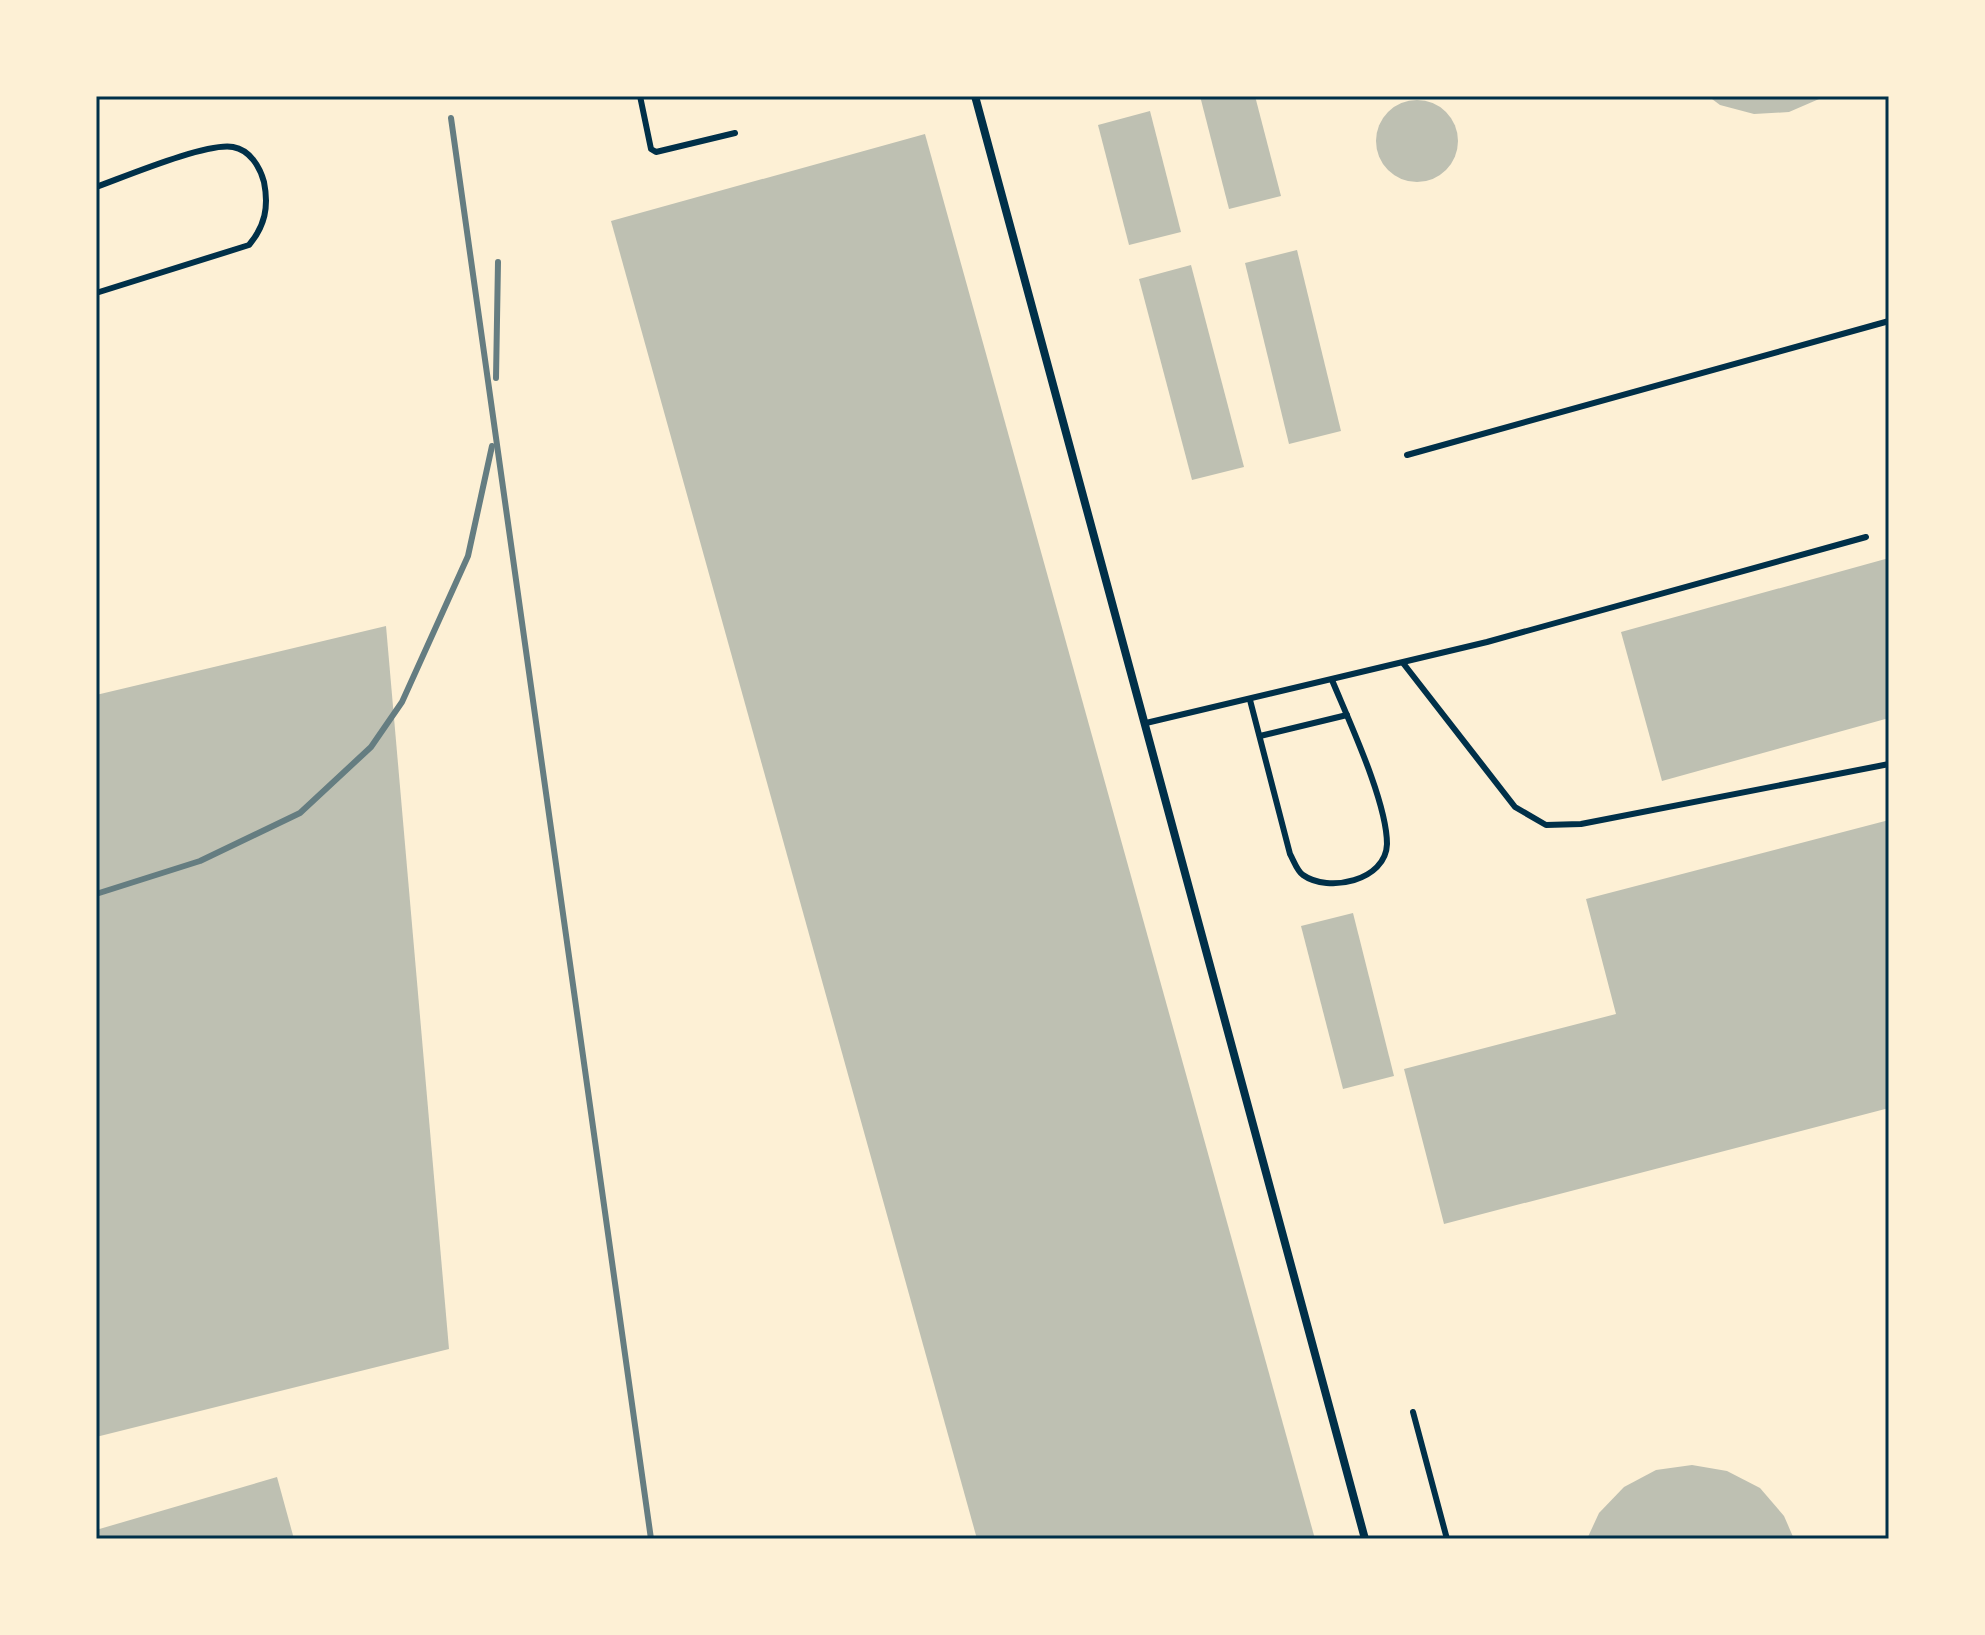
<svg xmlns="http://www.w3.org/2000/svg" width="1985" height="1635" viewBox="0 0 1985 1635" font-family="'Work Sans',sans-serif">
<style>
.building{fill:#bec0b2}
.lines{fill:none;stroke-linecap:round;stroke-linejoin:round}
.service{stroke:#003049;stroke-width:6}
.minor{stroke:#003049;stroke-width:8}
.rail{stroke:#657d81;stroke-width:6}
.neatline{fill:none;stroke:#003049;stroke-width:3}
</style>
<rect width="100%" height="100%" fill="#fdf0d5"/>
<g class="building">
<path d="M1200,96H1255L1281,196L1229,209Z"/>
<path d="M1708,96H1826L1789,112L1754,114L1720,105Z"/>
<circle cx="1417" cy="141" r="41"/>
<path d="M1150,111L1181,232L1129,245L1098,125Z"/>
<path d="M925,134L1315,1539H977L611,221Z"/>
<path d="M1297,250L1341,431L1289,444L1245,263Z"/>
<path d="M1191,265L1244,467L1192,480L1139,279Z"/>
<path d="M1889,558V718L1662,781L1621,632Z"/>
<path d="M386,626L449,1349L96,1437V695Z"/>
<path d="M1889,820V1108L1444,1224L1404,1069L1616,1014L1586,899Z"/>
<path d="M1353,913L1394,1076L1343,1089L1301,926Z"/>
<path d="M1692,1465L1727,1471L1760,1488L1784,1516L1794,1539H1587L1599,1513L1624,1487L1656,1470Z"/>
<path d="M277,1477L294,1539H96V1530Z"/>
</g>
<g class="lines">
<g class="service">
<path d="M640,96L651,149L656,152L735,133"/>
<path d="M96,187C124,177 207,142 233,147C250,150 260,167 264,182C269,207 265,226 249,245L96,293"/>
<path d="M1407,455L1889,321"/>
<path d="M1403,663L1515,807L1546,825L1581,824L1889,764"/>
<path d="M1250,700L1290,854C1294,861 1297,871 1303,875C1328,893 1386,881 1387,844C1387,802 1349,721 1332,680"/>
<path d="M1146,723L1487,642L1866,537"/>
<path d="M1260,736L1347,715"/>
<path d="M1413,1412L1447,1539"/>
</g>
<path class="minor" d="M975,96L1365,1539"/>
<g class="rail">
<path d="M451,118L651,1539"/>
<path d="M496,378L498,262"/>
<path d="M96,894L200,861L300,813L371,747L402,702L468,556L492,446"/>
</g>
</g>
<rect width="1985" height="1635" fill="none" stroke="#fdf0d5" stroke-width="196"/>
<rect x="98" y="98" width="1789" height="1439" class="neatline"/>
</svg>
